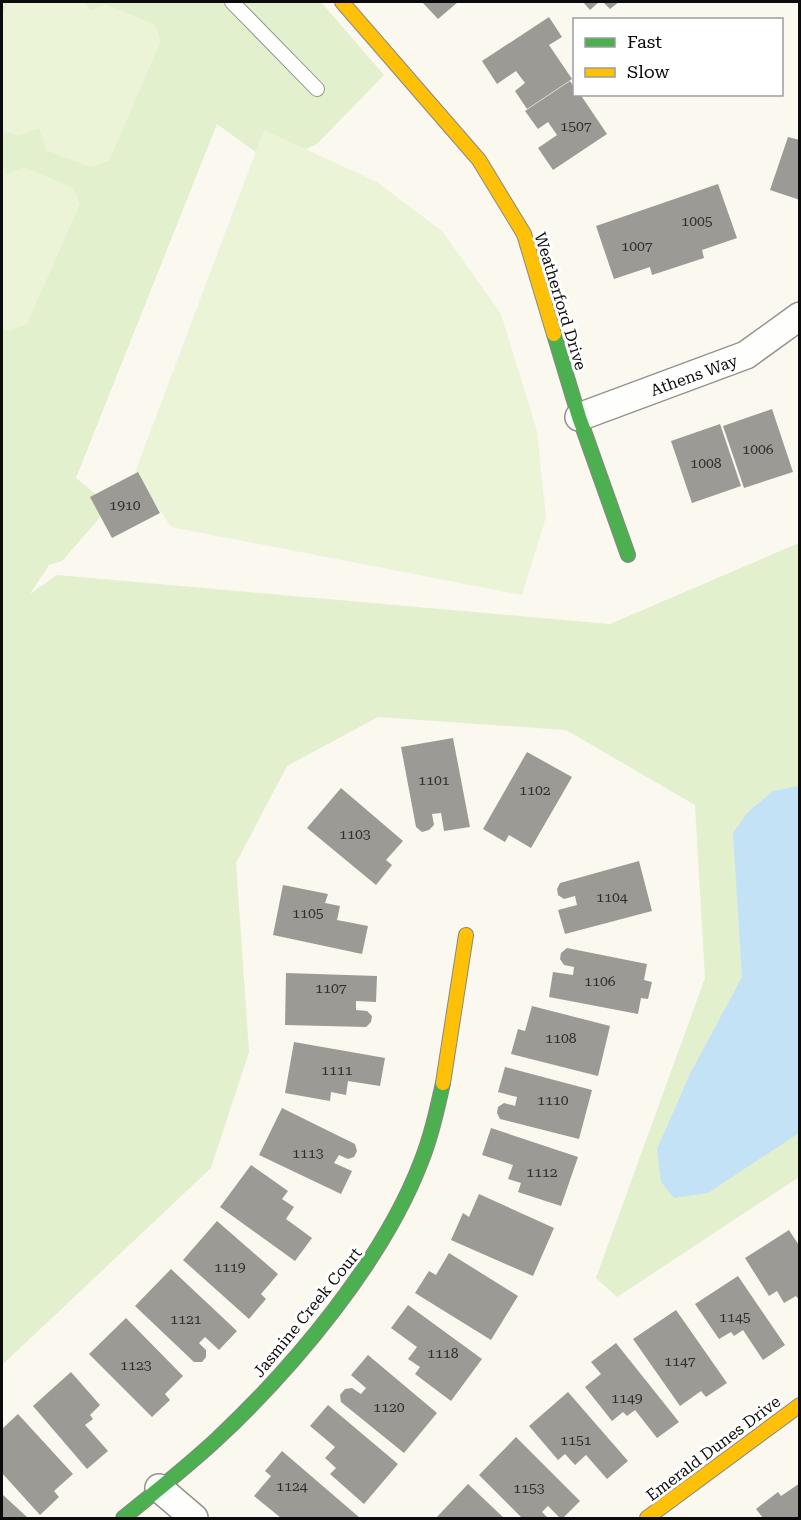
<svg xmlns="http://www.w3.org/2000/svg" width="801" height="1520" viewBox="0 0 801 1520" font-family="'Roboto Serif',serif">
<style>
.green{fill:#e2f0ce}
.pitch{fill:#ecf4d8}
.water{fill:#c4e2f5}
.building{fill:#9c9a95}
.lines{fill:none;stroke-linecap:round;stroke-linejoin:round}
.lane-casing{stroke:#93928e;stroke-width:16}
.street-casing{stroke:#93928e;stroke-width:30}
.fast-casing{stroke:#898884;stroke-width:16}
.slow-casing{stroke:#898884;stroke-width:16}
.lane{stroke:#fefefd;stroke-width:14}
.street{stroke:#fefefd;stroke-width:27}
.fast{stroke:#4caf50;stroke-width:14}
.slow{stroke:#ffc107;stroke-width:14}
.labels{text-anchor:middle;stroke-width:6;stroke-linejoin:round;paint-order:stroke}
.number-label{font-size:14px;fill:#2f2f2e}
.street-label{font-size:16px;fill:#0b0b0b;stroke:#fff}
</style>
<rect width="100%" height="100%" fill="#faf8ef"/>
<path class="green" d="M2,2H321L384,75L317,144L272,164L217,124L76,478L110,506L62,561L49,565L30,594L57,575L610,624L799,543V1177L617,1297L596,1278L705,978L695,805L566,730L378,717L287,766L236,863L249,1052L211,1168L2,1365Z"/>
<g class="pitch">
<path d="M8,2H86L90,11L105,4L155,25L161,41L109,161L90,167L46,150L39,128L19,136L2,130V16Z"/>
<path d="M264,130L377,182L443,232L501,314L537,431L546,517L522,595L171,527L135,472Z"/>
<path d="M2,163L6,175L24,167L73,188L80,204L27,324L9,331L2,328V186L4,180L2,184Z"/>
</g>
<path class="water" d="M799,786V1133L708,1193L674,1198L661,1182L657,1149L691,1072L742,977L733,833L748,812L773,791Z"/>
<g class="building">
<path d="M422,2H458L438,19Z"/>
<path d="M583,2H599L590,10Z"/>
<path d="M603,2H619L610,9Z"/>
<path d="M549,17L562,37L549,45L572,79L527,109L515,91L525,83L516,71L497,84L482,61Z"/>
<path d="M570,81L574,87V94H580L607,134L553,170L538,148L557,135L548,122L538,129L525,111Z"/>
<path d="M788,137L800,140V200L770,190Z"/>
<path d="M718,184L737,238L702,250L704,258L652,275L650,267L614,279L596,226Z"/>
<path d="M772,409L793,472L744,488L723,426Z"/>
<path d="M720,424L741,486L692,503L671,441Z"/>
<path d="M138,472L160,513L112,538L90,497Z"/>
<path d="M453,738L470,827L444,831L441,813L432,814L434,825L429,830L422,832L416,827L401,747Z"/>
<path d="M527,752L572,777L531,848L509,835L505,842L483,829Z"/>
<path d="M341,788L403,841L386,860L392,865L376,885L307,828Z"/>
<path d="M639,861L652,911L565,934L558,910L577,905L575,896L564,899L558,895L557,889L560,883Z"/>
<path d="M283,885L328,894L325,903L340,906L337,920L368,926L362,954L273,935Z"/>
<path d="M567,948L647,964L644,980L652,982L648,999L641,998L638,1014L549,997L553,972L573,975L574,967L564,965L560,959L561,953Z"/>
<path d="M286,973L377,976L376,1002L356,1001V1010L367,1011L372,1016L371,1022L366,1027L285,1025Z"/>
<path d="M532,1006L610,1026L598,1076L511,1054L518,1029L525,1031Z"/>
<path d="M294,1042L385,1058L380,1086L348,1081L346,1095L331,1092L330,1101L285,1093Z"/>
<path d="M505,1067L592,1090L579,1139L500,1119L497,1113L498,1107L504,1103L515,1106L517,1097L498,1092Z"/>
<path d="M282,1108L355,1144L357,1151L354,1157L348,1159L339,1155L334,1163L352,1171L341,1194L259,1155Z"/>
<path d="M491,1128L578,1157L561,1206L518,1192L521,1183L508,1179L513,1165L482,1155Z"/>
<path d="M251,1165L288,1191L282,1199L294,1207L286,1219L312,1238L295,1261L220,1207Z"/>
<path d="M479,1194L554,1228L533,1276L451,1240L463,1213L469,1217Z"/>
<path d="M217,1221L278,1274L261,1294L266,1299L249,1319L183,1260Z"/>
<path d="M789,1230L800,1247V1301L796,1296L784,1303L777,1291L769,1296L745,1258Z"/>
<path d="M449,1253L518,1296L491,1340L415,1293L429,1271L436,1275Z"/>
<path d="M171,1269L237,1331L219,1350L205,1337L199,1343L206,1350V1357L202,1362H194L135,1306Z"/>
<path d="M738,1276L785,1345L763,1360L743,1330L734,1336L731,1332L719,1339L695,1304Z"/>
<path d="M408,1305L482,1359L451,1401L415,1374L420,1367L408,1359L417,1347L391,1328Z"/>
<path d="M676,1310L727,1383L706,1397L701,1391L680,1406L633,1339Z"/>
<path d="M126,1318L183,1376L165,1394L170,1400L152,1417L89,1354Z"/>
<path d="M616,1343L679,1422L657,1438L635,1410L627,1416L623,1412L612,1421L585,1387L601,1374L591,1362Z"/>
<path d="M368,1355L437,1413L404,1453L341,1402L340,1395L345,1389L352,1388L361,1394L366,1388L351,1375Z"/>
<path d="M71,1372L100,1405L90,1415L93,1419L85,1425L108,1451L87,1469L33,1406Z"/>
<path d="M568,1392L628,1461L607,1479L586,1455L575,1465L565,1454L558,1460L529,1426Z"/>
<path d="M328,1405L398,1464L364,1504L330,1474L336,1468L325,1458L335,1447L310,1426Z"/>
<path d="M18,1414L73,1474L54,1491L59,1497L40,1515L2,1473V1429Z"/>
<path d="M516,1437L580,1501L563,1518H560L548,1506L542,1512L548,1518H522L479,1475Z"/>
<path d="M282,1451L360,1518H281L254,1496L271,1476L265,1471Z"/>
<path d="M800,1483V1518H763L756,1509L778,1492L781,1496Z"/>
<path d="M468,1484L504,1518H436Z"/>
<path d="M2,1494L28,1518H2Z"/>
</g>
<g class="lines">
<defs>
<path id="lane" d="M232,2L317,89"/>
<g id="street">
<path d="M579,417L746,355L800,316"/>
<path d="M159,1488L194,1518"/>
</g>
<g id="fast">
<path d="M554,334L579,417L628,555"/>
<path d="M123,1518C155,1492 187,1467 217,1439C294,1367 383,1261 421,1162C431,1137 437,1110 443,1083"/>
</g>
<g id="slow">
<path d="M342,2L479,160L524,234L554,334"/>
<path d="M443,1083L466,935"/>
<path d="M647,1518L800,1405"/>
</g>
</defs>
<use href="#lane" class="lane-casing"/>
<use href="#street" class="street-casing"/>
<use href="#fast" class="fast-casing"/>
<use href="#slow" class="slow-casing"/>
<use href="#lane" class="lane"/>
<use href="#street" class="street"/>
<use href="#fast" class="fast"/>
<use href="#slow" class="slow"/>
</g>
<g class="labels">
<g class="number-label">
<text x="576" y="131">1507</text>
<text x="697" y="226">1005</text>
<text x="637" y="251">1007</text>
<text x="758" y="454">1006</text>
<text x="706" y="468">1008</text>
<text x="125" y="510">1910</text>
<text x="434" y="785">1101</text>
<text x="535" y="795">1102</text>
<text x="355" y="839">1103</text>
<text x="612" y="902">1104</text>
<text x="308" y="918">1105</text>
<text x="600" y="986">1106</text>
<text x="331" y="993">1107</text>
<text x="561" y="1043">1108</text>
<text x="337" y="1075">1111</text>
<text x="553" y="1105">1110</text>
<text x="308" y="1158">1113</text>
<text x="542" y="1177">1112</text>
<text x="230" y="1272">1119</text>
<text x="735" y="1322">1145</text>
<text x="186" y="1324">1121</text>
<text x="443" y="1358">1118</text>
<text x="680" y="1366">1147</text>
<text x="136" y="1370">1123</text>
<text x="627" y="1403">1149</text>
<text x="389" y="1412">1120</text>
<text x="576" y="1445">1151</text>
<text x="292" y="1491">1124</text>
<text x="529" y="1493">1153</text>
</g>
<g class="street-label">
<text transform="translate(561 301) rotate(73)" y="6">Weatherford Drive</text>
<text transform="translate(694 375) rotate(-20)" y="6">Athens Way</text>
<text transform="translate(307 1312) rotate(-51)" y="6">Jasmine Creek Court</text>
<text transform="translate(713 1448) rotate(-37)" y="6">Emerald Dunes Drive</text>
</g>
</g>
<rect width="801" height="1520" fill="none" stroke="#0b0b0b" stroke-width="6"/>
<rect x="573" y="18" width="210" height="78" fill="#ffffff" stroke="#9d9d9d" stroke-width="1.5"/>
<rect x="585" y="38" width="30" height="9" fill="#4caf50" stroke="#9d9d9d" stroke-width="1.5"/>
<text x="627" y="48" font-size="18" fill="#0b0b0b">Fast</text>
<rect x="585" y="68" width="30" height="9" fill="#ffc107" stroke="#9d9d9d" stroke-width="1.5"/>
<text x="627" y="78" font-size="18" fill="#0b0b0b">Slow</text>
</svg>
